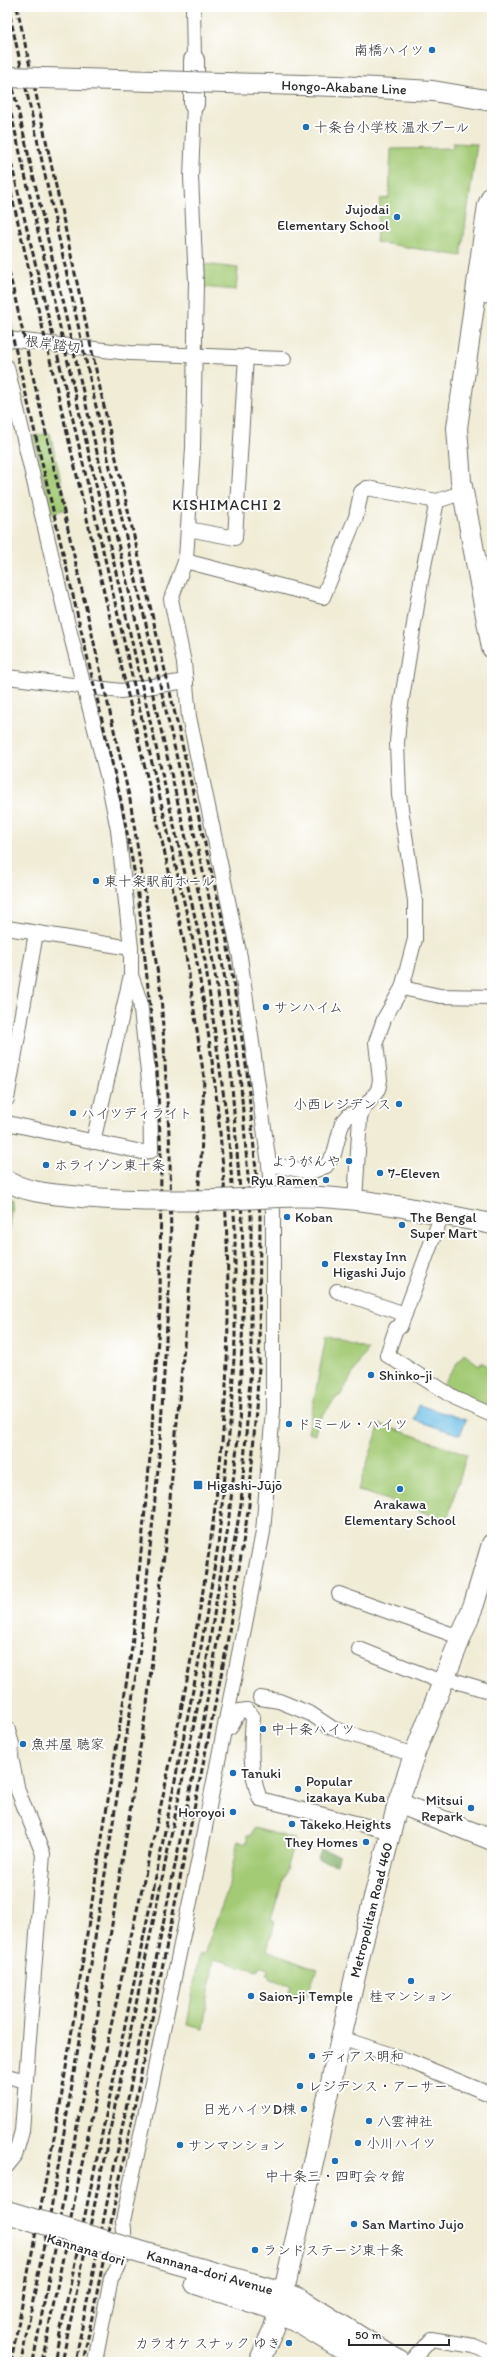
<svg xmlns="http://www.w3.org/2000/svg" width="499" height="2369" viewBox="0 0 499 2369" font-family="Itim,'Klee One',sans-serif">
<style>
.green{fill:#a3ca75;stroke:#677a50}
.forest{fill:#82ae66;stroke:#566c48}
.water{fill:#68bce5;stroke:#4a7488}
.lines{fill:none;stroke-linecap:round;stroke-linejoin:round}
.street-casing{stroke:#706f67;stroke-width:16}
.secondary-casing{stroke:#706f67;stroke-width:22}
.primary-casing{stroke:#706f67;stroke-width:24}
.street{stroke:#fff;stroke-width:14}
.secondary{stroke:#fff;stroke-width:20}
.primary{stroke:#fff;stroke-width:22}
.rail{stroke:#2b2b2b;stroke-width:3;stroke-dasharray:6 3;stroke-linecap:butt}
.secondary-bridge-casing{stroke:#706f67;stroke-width:22;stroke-linecap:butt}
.primary-bridge-casing{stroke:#706f67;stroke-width:24;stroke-linecap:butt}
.secondary-bridge{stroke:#fff;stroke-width:20}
.primary-bridge{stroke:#fff;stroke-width:22}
.poi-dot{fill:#1f6fb2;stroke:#fff;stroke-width:1.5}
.labels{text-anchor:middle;stroke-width:4;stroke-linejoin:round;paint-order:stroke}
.poi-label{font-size:14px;fill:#2b2b2b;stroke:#fff;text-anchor:start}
.street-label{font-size:14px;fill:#2b2b2b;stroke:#fff}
.neighbourhood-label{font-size:15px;letter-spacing:1px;fill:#2b2b2b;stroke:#fff}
</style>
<rect width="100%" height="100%" fill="#fff"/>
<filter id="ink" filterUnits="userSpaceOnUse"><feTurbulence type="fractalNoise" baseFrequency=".025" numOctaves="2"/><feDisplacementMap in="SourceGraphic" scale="8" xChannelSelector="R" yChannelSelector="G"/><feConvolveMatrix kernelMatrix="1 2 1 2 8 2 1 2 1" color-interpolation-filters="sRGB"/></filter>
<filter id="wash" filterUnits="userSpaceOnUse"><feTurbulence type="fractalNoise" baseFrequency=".012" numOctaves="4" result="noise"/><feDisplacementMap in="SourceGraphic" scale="16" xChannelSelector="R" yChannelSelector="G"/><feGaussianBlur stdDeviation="0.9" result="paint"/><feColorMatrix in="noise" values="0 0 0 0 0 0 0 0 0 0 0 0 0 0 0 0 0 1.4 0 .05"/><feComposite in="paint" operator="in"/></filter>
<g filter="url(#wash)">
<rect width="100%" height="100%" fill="#f0ecd6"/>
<g class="green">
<path d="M453,143L477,144L461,256L376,242L380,199L389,198L391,149L453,148Z"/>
<path d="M204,264L238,268L236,290L202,287Z"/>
<path d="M50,433L67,509L51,513L33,436Z"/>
<path d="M7,1199L12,1201L9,1229L7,1228Z"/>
<path d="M326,1336L367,1349L340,1396L337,1397L318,1421L315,1434L308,1432Z"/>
<path d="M464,1354L479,1365L481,1362L492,1368V1412L443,1384Z"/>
<path d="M380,1424L467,1454L447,1520L358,1490Z"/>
<path d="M254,1828L295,1839L271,1920L275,1922L267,1950L317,1969L306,1998L288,1992L290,1985L271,1979L267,1974L268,1969L259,1966L258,1971L214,1959L203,2029L187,2025L199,1955L204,1954L228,1889L237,1844L238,1841L247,1843V1835H251Z"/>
</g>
<path class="forest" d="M321,1850L339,1855L337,1864L318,1859Z"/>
<path class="water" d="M419,1405L466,1420L460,1435L414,1420Z"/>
</g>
<g filter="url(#ink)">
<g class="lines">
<defs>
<g id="street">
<path d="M193,7L194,60"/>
<path d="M475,292L492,295"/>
<path d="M7,339L130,353L284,359"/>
<path d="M7,367L68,625L107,775L118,830L131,948V975L140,1001L150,1090L151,1151L142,1152L7,1123"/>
<path d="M188,529L235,538L246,356"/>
<path d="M185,561L323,597L356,517L361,492L367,488L437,501L464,492"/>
<path d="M7,677L121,691L186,681"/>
<path d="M7,928L131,948"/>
<path d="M402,988L440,996L492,997"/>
<path d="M7,1099L36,933"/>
<path d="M93,1142L131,975"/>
<path d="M269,1164L311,1172L326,1166L334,1154L342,1123L349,1115L364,1108L378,1090L380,1080L376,1042L384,1019L402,988L415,939V901L399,795L397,743L399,717L421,581L437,501"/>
<path d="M355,1201L360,1117L364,1108"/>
<path d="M442,1214L400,1327L396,1328L387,1355L458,1400L492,1415"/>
<path d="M337,1291L405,1314"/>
<path d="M339,1594L462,1638"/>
<path d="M359,1649L444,1683"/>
<path d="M446,1678L492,1692"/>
<path d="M260,1698L279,1701L311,1714L332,1728L414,1755"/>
<path d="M7,1727L12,1744L11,1757L18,1791L43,1854L22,2131L15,2156L7,2166"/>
<path d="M230,1728L239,1711L247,1710L253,1717C251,1746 249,1771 260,1799L391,1832"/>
<path d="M341,2038L409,2061L492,2095"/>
<path d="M7,2076L26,2081"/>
<path d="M95,2362L111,2278C123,2264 126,2238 123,2221L196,1873L263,1532L273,1410V1212L269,1164L240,957L189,717L184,663L171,599L186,559L193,448L196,282L191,177L194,104"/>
<path d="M411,2362L431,2339L474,2346L492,2354"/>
</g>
<g id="secondary">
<path d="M338,86L433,91L492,101"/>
<path d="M194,104V60"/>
<path d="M492,196L488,205L457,428L461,481L492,648"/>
<path d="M279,1197C349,1193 423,1211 492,1224"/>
<path d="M398,1803L492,1840"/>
<path d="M259,2362L274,2328L287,2278L363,1941L398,1803L414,1755L474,1604L492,1544"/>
</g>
<g id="primary">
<path d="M153,2256L283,2293L298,2299L399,2362"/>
<path d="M196,2283L279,2310L365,2362"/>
</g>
</defs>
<use href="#street" class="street-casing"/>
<use href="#secondary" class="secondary-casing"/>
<use href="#primary" class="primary-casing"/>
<use href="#street" class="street"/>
<use href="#secondary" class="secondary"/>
<use href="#primary" class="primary"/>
<g class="rail">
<path d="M8,7L95,402L218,937L240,1073L251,1216V1366L241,1504L200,1741L75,2362"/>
<path d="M17,7L103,402L226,935L247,1072L260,1215L259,1367L249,1505L226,1650L83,2362"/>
<path d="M7,62L209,938L231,1073L242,1217L244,1286L239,1429L227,1534L205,1671L62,2362"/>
<path d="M7,96L205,961L228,1127L235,1228V1338L231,1414L218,1546L198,1665L149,1911L54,2362"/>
<path d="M7,146L70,407L193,941C223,1101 236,1268 223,1431C208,1609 166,1784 126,1958C96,2092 69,2227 42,2362"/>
<path d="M7,175L168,867L184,942L204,1078L201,1162L168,1520L147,1704L97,2019L33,2362"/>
<path d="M7,263L130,800L161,993L170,1151L171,1255L159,1459L140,1649L74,2073L51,2209L21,2362"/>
<path d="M7,313L121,801L137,886L157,1069L161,1158L160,1309L150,1457L132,1647L60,2106L11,2362"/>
</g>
<defs>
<g id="secondary-bridge">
<path d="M7,77L338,86"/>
<path d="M7,1181C30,1194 55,1194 81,1197C147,1203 212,1201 279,1197"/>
</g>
<path id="primary-bridge" d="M7,2212L153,2256"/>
</defs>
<use href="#secondary-bridge" class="secondary-bridge-casing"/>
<use href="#primary-bridge" class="primary-bridge-casing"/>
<use href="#secondary-bridge" class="secondary-bridge"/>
<use href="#primary-bridge" class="primary-bridge"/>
</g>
</g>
<g class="poi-dot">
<circle cx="432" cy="50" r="4"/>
<circle cx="306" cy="127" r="4"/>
<circle cx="397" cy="217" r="4"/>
<circle cx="96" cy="881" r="4"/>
<circle cx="266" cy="1007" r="4"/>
<circle cx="399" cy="1104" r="4"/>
<circle cx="73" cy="1113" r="4"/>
<circle cx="349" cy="1161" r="4"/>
<circle cx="46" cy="1165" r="4"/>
<circle cx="380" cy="1173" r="4"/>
<circle cx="326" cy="1180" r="4"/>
<circle cx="287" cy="1217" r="4"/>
<circle cx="402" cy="1225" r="4"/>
<circle cx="325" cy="1264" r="4"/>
<circle cx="371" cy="1375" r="4"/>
<circle cx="289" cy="1424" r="4"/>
<rect x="193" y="1480" width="10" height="10" rx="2"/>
<circle cx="400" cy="1489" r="4"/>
<circle cx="263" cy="1729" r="4"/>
<circle cx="23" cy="1744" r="4"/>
<circle cx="233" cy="1773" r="4"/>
<circle cx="298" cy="1789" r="4"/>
<circle cx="471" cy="1808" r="4"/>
<circle cx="233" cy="1812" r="4"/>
<circle cx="292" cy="1824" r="4"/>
<circle cx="366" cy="1842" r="4"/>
<circle cx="411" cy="1981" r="4"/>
<circle cx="251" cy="1996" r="4"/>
<circle cx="312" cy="2056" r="4"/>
<circle cx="300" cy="2086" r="4"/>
<circle cx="304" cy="2109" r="4"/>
<circle cx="369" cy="2121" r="4"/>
<circle cx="358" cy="2143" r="4"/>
<circle cx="180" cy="2145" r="4"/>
<circle cx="335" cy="2161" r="4"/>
<circle cx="354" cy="2224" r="4"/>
<circle cx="255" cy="2250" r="4"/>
<circle cx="289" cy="2343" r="4"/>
</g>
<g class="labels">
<g class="poi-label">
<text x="424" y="55" text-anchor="end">南橋ハイツ</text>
<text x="314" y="132">十条台小学校 温水プール</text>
<text x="389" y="214" text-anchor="end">Jujodai<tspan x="389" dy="16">Elementary School</tspan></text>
<text x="104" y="886">東十条駅前ホール</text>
<text x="274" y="1012">サンハイム</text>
<text x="391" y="1109" text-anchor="end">小西レジデンス</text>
<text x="81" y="1118">ハイツディライト</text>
<text x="341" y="1166" text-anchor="end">ようがんや</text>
<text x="54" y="1170">ホライゾン東十条</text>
<text x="388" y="1178">7-Eleven</text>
<text x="318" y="1185" text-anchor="end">Ryu Ramen</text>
<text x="295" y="1222">Koban</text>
<text x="410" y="1222">The Bengal<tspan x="410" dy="16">Super Mart</tspan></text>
<text x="333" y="1261">Flexstay Inn<tspan x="333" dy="16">Higashi Jujo</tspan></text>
<text x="379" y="1380">Shinko-ji</text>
<text x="297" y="1429">ドミール・ハイツ</text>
<text x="207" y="1490">Higashi-Jūjō</text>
<text x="400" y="1509" text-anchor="middle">Arakawa<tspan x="400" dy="16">Elementary School</tspan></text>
<text x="271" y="1734">中十条ハイツ</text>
<text x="31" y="1749">魚丼屋 聴家</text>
<text x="241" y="1778">Tanuki</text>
<text x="306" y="1786">Popular<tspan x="306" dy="16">izakaya Kuba</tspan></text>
<text x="463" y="1805" text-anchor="end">Mitsui<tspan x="463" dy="16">Repark</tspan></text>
<text x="225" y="1817" text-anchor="end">Horoyoi</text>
<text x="300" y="1829">Takeko Heights</text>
<text x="358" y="1847" text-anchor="end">They Homes</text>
<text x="259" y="2001">Saion-ji Temple</text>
<text x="411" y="2001" text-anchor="middle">桂マンション</text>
<text x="320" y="2061">ディアス明和</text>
<text x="308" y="2091">レジデンス・アーサー</text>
<text x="296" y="2114" text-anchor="end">日光ハイツD棟</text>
<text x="377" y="2126">八雲神社</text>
<text x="366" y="2148">小川ハイツ</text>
<text x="188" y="2150">サンマンション</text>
<text x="335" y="2181" text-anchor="middle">中十条三・四町会々館</text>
<text x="362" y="2229">San Martino Jujo</text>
<text x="263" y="2255">ランドステージ東十条</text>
<text x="281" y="2348" text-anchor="end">カラオケ スナック ゆき</text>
</g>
<g class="street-label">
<text transform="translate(344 87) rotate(2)" y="5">Hongo-Akabane Line</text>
<text transform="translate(53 344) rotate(7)" y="5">根岸踏切</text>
<text transform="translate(371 1910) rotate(-76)" y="5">Metropolitan Road 460</text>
<text transform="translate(86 2249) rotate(17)" y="5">Kannana dori</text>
<text transform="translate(210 2272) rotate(16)" y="5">Kannana-dori Avenue</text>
</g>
<g class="neighbourhood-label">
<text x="227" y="510">KISHIMACHI 2</text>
</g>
</g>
<rect width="499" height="2369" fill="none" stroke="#fff" stroke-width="24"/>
<path d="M349 2339v6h100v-6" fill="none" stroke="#2b2b2b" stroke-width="2"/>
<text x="355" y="2339" font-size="12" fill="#2b2b2b" stroke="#ffffff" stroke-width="3" paint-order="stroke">50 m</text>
</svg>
